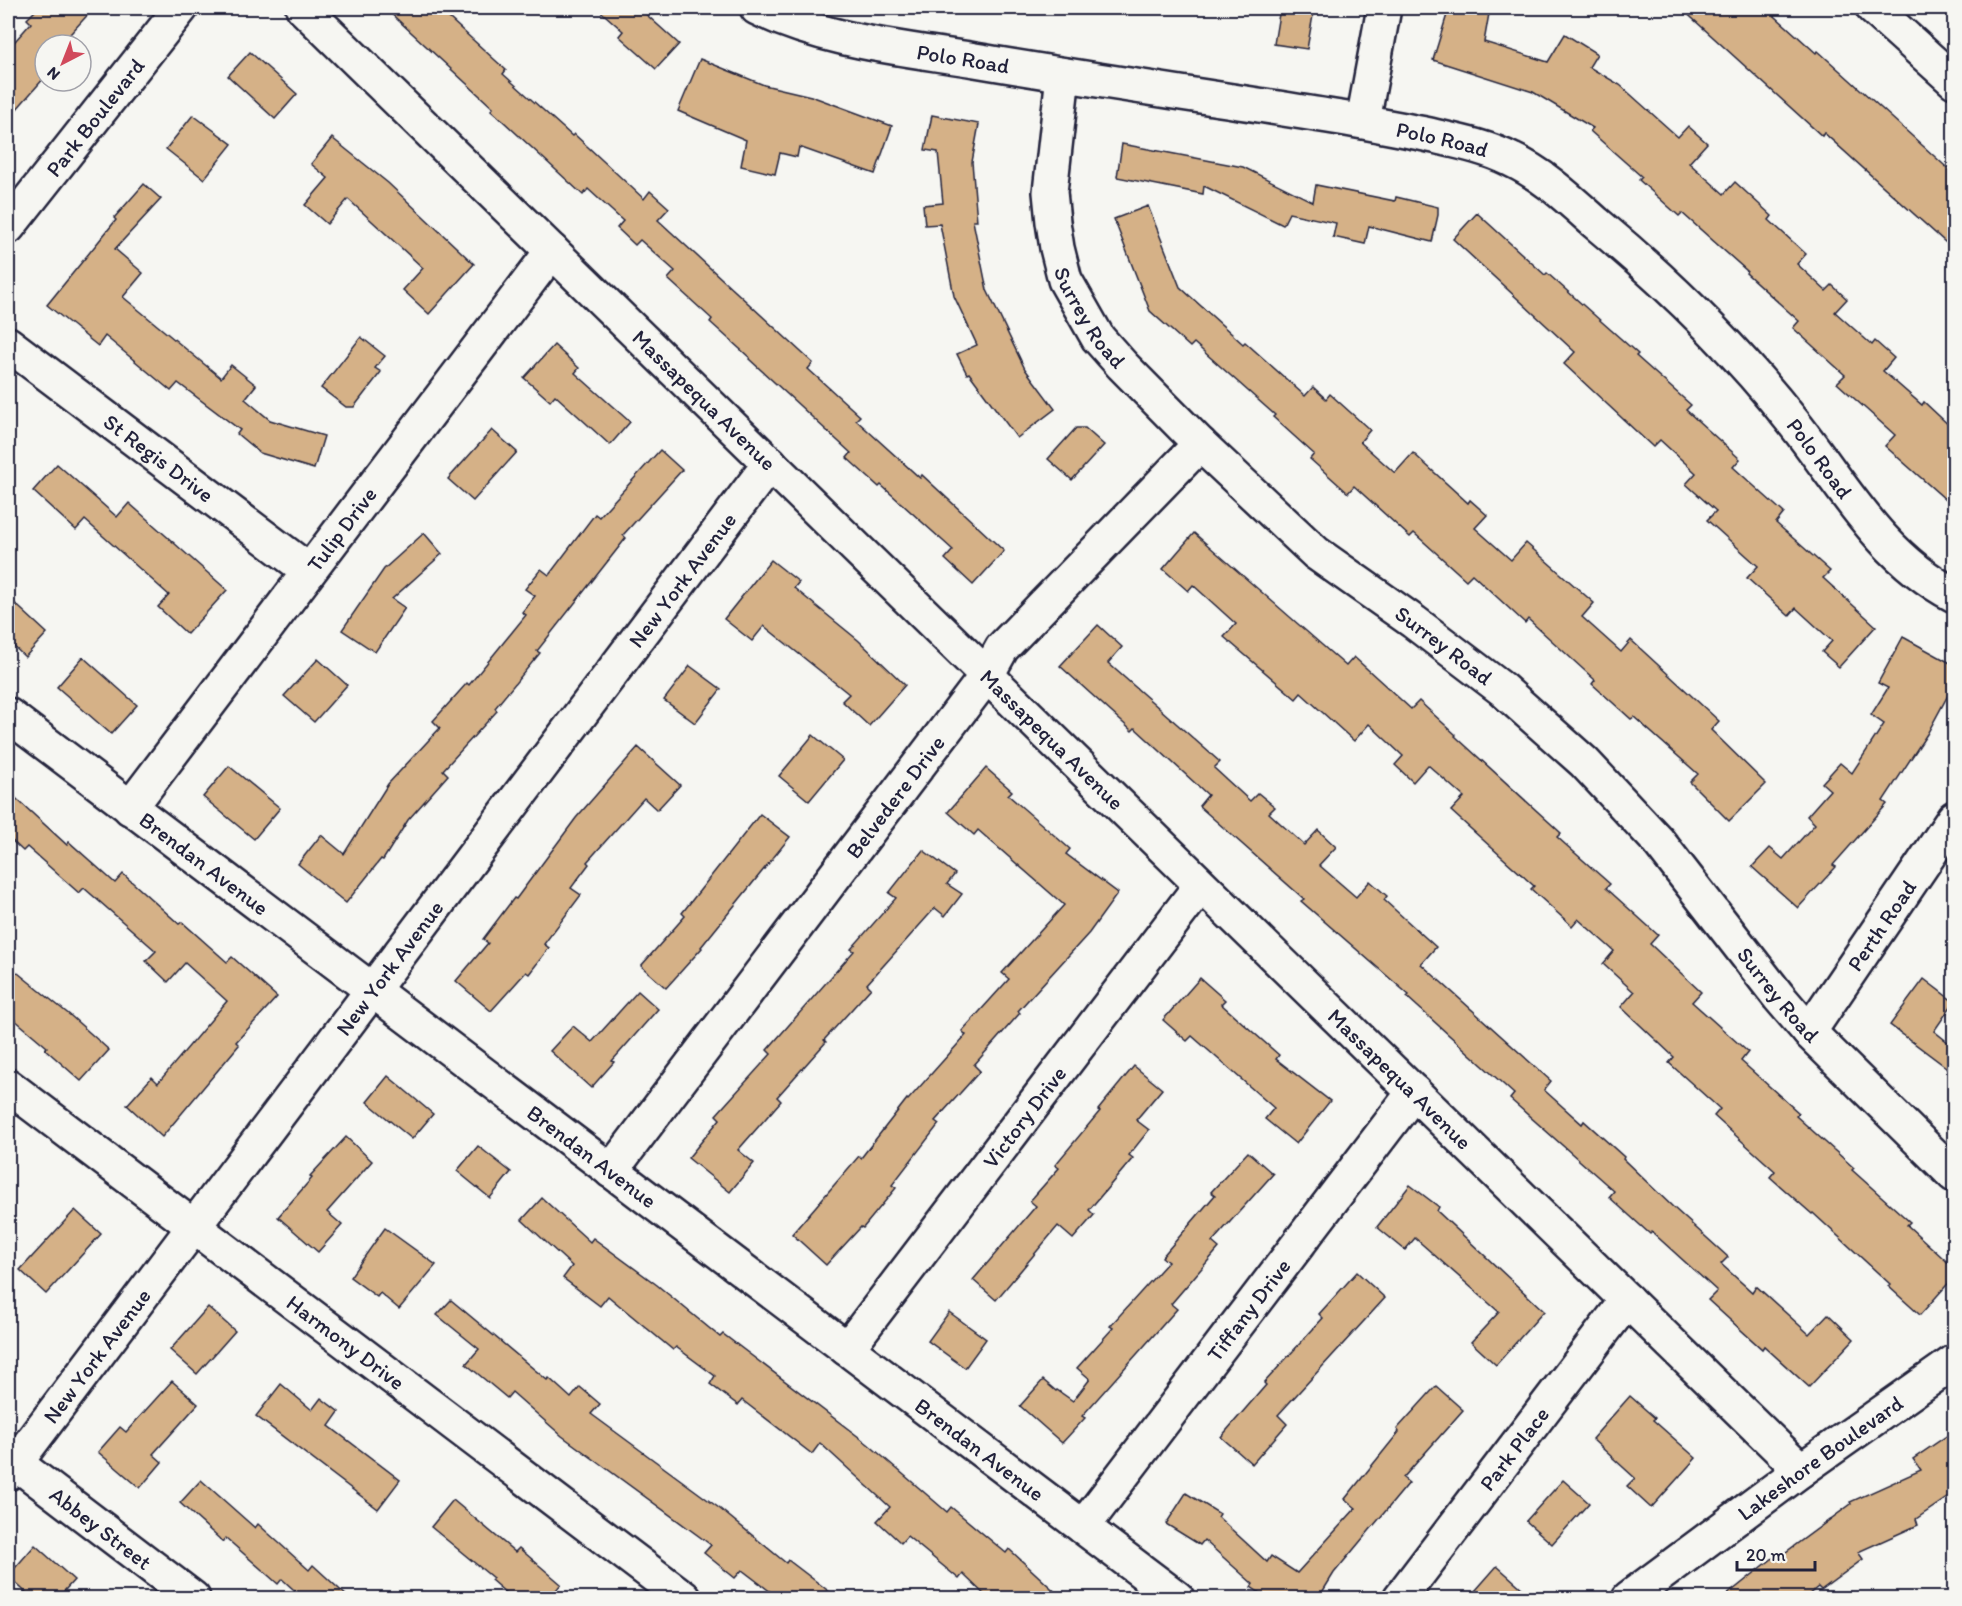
<svg xmlns="http://www.w3.org/2000/svg" width="1962" height="1606" viewBox="0 0 1962 1606" font-family="Itim,sans-serif">
<style>
.building{fill:#d5b187;stroke:#22223b;stroke-width:1.5}
.lines{fill:none;stroke-linecap:round;stroke-linejoin:round}
.minor-casing{stroke:#22223b;stroke-width:38}
.major-casing{stroke:#22223b;stroke-width:38}
.minor{stroke:#f6f6f2;stroke-width:33}
.major{stroke:#f6f6f2;stroke-width:33}
.labels{text-anchor:middle;stroke-width:6;stroke-linejoin:round;paint-order:stroke}
.street-label{font-size:22px;fill:#22223b;stroke:#f6f6f2}
</style>
<rect width="100%" height="100%" fill="#f6f6f2"/>
<filter id="ink" filterUnits="userSpaceOnUse"><feTurbulence type="fractalNoise" baseFrequency=".0167" numOctaves="2"/><feDisplacementMap in="SourceGraphic" scale="12" xChannelSelector="R" yChannelSelector="G"/><feConvolveMatrix kernelMatrix="1 2 1 2 8 2 1 2 1" color-interpolation-filters="sRGB"/></filter>
<g filter="url(#ink)">
<g class="building">
<path d="M38,8H94L60,45H45V77L8,119V49L31,23L27,19Z"/>
<path d="M385,8H438L506,70L503,74L572,136L574,134L644,199L650,191L669,208L658,220L813,363L808,369L860,416L856,420L920,478L922,475L1004,551L973,585L945,559L953,550L881,485L879,487L847,458L851,453L749,359L750,358L710,322L712,319L668,279L675,271L640,240L635,245L617,228L623,221L588,189L583,195L491,110L493,108Z"/>
<path d="M597,8H639L679,44L656,69L619,36L623,31Z"/>
<path d="M1280,8L1314,10L1307,49L1274,44Z"/>
<path d="M1449,8H1490L1484,42L1548,62L1565,34L1597,54L1589,67L1620,85L1678,137L1688,126L1707,143L1689,163L1724,194L1735,182L1772,216L1769,220L1806,254L1797,264L1826,291L1832,285L1847,299L1835,312L1872,345L1875,341L1894,358L1883,371L1922,405L1924,402L1954,430V507L1885,446L1895,435L1837,383L1845,375L1793,328L1799,321L1746,273L1747,271L1682,213L1679,216L1639,180L1642,177L1590,131L1593,128L1533,92L1433,60Z"/>
<path d="M1681,8H1766L1816,53L1818,51L1954,174V250L1824,133L1822,136Z"/>
<path d="M250,52L297,94L275,119L228,76Z"/>
<path d="M700,59L764,85L811,96L892,126L875,174L799,147L797,157L780,153L775,174L741,166L746,140L678,111Z"/>
<path d="M193,115L232,144L204,179L166,149Z"/>
<path d="M932,115L979,124L972,162L977,221H973L987,290L1025,369L1055,409L1017,438L969,373L967,374L957,354L977,345L954,296L940,224L925,225L923,205L943,203L938,152L925,150Z"/>
<path d="M332,138L388,183L474,264L429,314L403,290L423,268L348,199L327,224L305,205L328,178L311,164Z"/>
<path d="M1122,144L1243,167L1313,202L1316,185L1395,201L1396,197L1438,207V215L1432,242L1369,226L1365,244L1333,237L1336,223L1289,213L1283,225L1204,186L1203,194L1117,177Z"/>
<path d="M144,184L161,199L115,249L143,273L123,297L221,378L231,365L256,385L245,399L270,420L324,436L314,469L260,453L237,434L240,430L178,383L171,391L105,336L98,346L47,305L116,220L114,218Z"/>
<path d="M1148,206L1180,287L1243,344L1245,342L1305,396L1313,387L1326,399L1330,394L1370,430L1360,442L1395,473L1413,453L1468,503L1470,500L1487,515L1475,528L1511,560L1526,543L1594,603L1582,617L1621,652L1631,640L1719,721L1711,730L1766,784L1729,821L1690,782L1698,774L1634,717L1631,719L1592,684L1595,680L1528,619L1525,623L1472,574L1466,580L1414,533L1410,537L1354,486L1348,493L1310,459L1314,454L1273,417L1275,415L1194,343L1190,347L1150,311L1114,219Z"/>
<path d="M1477,213L1545,275L1547,273L1602,322L1638,354L1636,356L1691,405L1686,410L1740,459L1733,467L1784,513L1776,523L1830,571L1823,578L1876,626L1839,667L1822,652L1832,641L1796,608L1789,616L1747,578L1758,566L1707,520L1716,511L1686,484L1696,473L1660,440L1653,447L1564,364L1575,352L1453,239Z"/>
<path d="M361,337L385,356L375,368L381,372L364,394L354,407H346L321,388Z"/>
<path d="M554,345L579,368L575,373L630,422L610,445L555,395L550,401L524,378Z"/>
<path d="M1076,428H1085L1104,445L1072,480L1048,459Z"/>
<path d="M492,430L517,452L473,501L448,479Z"/>
<path d="M660,450L682,470L623,535L626,538L537,651L540,653L495,708L497,711L443,770L448,775L408,820L383,860L381,859L346,903L298,864L321,835L344,854L388,784L440,728L433,721L467,683L469,685L526,615L522,612L535,596L525,589L541,569L549,575L595,514L599,517Z"/>
<path d="M57,464L117,517L129,503L227,590L187,634L158,607L169,595L85,520L76,530L33,491Z"/>
<path d="M424,533L442,554L392,599L405,608L375,652L342,630L384,569Z"/>
<path d="M1194,533L1346,666L1354,657L1411,709L1419,701L1456,735L1455,736L1561,833L1557,837L1610,884L1606,888L1658,935L1650,944L1701,992L1692,1002L1748,1052L1741,1061L1799,1113L1796,1116L1854,1168L1852,1170L1910,1222L1907,1225L1954,1268V1277L1920,1315L1888,1286L1890,1284L1813,1213L1812,1214L1770,1177L1775,1171L1714,1116L1720,1109L1669,1063L1674,1057L1621,1007L1634,992L1603,964L1614,951L1578,919L1572,926L1531,889L1534,886L1451,811L1464,797L1428,765L1413,782L1395,765L1403,756L1369,724L1354,741L1301,693L1296,699L1224,637L1236,624L1193,585L1188,591L1163,569Z"/>
<path d="M771,560L799,582L794,588L858,640L905,685L869,726L842,701L849,694L764,626L752,641L724,619Z"/>
<path d="M8,597L47,633L25,657L8,641Z"/>
<path d="M1098,625L1122,647L1108,663L1220,762L1214,768L1250,801L1258,793L1275,807L1269,813L1304,845L1318,830L1336,847L1319,865L1356,897L1370,881L1387,896L1384,900L1436,947L1421,964L1551,1081L1544,1090L1582,1124L1584,1121L1624,1157L1623,1159L1674,1208L1728,1257L1721,1264L1752,1292L1756,1286L1809,1334L1828,1314L1854,1339L1809,1387L1764,1346L1762,1349L1708,1300L1717,1291L1652,1232L1650,1234L1609,1197L1614,1191L1510,1099L1514,1094L1407,997L1409,995L1301,901L1304,899L1199,806L1208,795L1135,728L1132,731L1060,666Z"/>
<path d="M1903,637L1954,665V684L1927,734L1883,801L1887,804L1833,865L1836,867L1798,908L1752,867L1770,848L1783,859L1815,824L1807,816L1830,790L1822,783L1840,763L1852,773L1884,724L1871,715L1888,688L1878,683Z"/>
<path d="M83,657L137,705L111,734L57,687Z"/>
<path d="M318,659L347,685L314,722L284,696Z"/>
<path d="M690,666L721,689L695,723L664,700Z"/>
<path d="M813,735L843,760L809,801L779,776Z"/>
<path d="M638,747L680,785L657,810L644,798L587,862L589,864L571,888L581,895L544,944L549,948L529,974L526,972L491,1011L456,981L488,943L483,939L514,898L516,899L576,818Z"/>
<path d="M229,766L280,808L254,839L203,797Z"/>
<path d="M986,768L1012,791L1008,795L1070,849L1066,854L1118,893L1089,933L1018,1011L1020,1013L974,1065L980,1071L935,1121L939,1124L892,1185L896,1188L863,1228L861,1227L826,1265L792,1234L859,1156L861,1158L907,1099L908,1100L966,1035L962,1031L1009,979L1002,973L1064,905L978,830L974,835L948,812Z"/>
<path d="M8,791L67,845L69,842L115,883L123,874L179,924L182,922L227,962L232,957L277,997L236,1042L239,1045L162,1137L127,1105L152,1077L158,1083L227,1001L185,963L168,982L146,961L156,951L84,888L79,893L27,847L23,851L8,837Z"/>
<path d="M760,814L790,837L701,947L702,948L666,988L641,966L685,916L682,913Z"/>
<path d="M923,850L955,874L947,884L962,894L945,916L935,908L867,984L871,988L824,1040L826,1042L777,1097L781,1101L738,1150L754,1163L730,1192L688,1158L720,1119L716,1115L771,1054L767,1050L854,951L851,949L896,898L889,893Z"/>
<path d="M8,965L71,1016L109,1050L81,1081L45,1049L47,1047L8,1014Z"/>
<path d="M1200,978L1225,1000L1221,1004L1279,1055L1276,1059L1330,1101L1296,1144L1265,1119L1274,1108L1192,1036L1187,1041L1163,1020Z"/>
<path d="M1924,979L1954,1002L1934,1031L1954,1047V1073L1890,1025Z"/>
<path d="M638,991L658,1009L612,1061L614,1062L591,1088L550,1051L573,1026L592,1042Z"/>
<path d="M1134,1066L1162,1089L1136,1120L1149,1130L1129,1155L1133,1158L1089,1210L1094,1215L1073,1239L1058,1226L996,1300L973,1280L1036,1206L1030,1201L1059,1168L1055,1165L1100,1111L1098,1110Z"/>
<path d="M388,1076L433,1114L412,1139L367,1102Z"/>
<path d="M346,1137L372,1161L327,1212L342,1225L318,1252L278,1217L312,1178L310,1176Z"/>
<path d="M478,1146L511,1172L490,1198L457,1171Z"/>
<path d="M1248,1152L1273,1174L1212,1242L1219,1248L1171,1304L1177,1309L1082,1416L1085,1418L1062,1443L1020,1406L1043,1380L1056,1391L1057,1390L1073,1401L1090,1379L1077,1368L1113,1328L1110,1326L1168,1262L1162,1257L1215,1195L1211,1192Z"/>
<path d="M1410,1185L1439,1207L1437,1211L1544,1311L1496,1365L1471,1342L1499,1312L1415,1238L1405,1250L1377,1227Z"/>
<path d="M542,1198L590,1242L593,1238L657,1285L720,1337L723,1334L868,1444L947,1512L951,1507L1006,1553L1009,1549L1063,1599H989L963,1574L959,1579L907,1536L901,1543L877,1521L890,1507L820,1443L812,1454L742,1400L738,1405L710,1384L715,1376L676,1347L673,1350L608,1296L600,1306L563,1278L572,1266L522,1220Z"/>
<path d="M75,1210L101,1234L46,1294L20,1270Z"/>
<path d="M385,1228L436,1265L399,1309L380,1293L377,1297L350,1277Z"/>
<path d="M1357,1272L1385,1298L1278,1415L1287,1424L1252,1464L1221,1437L1266,1385L1264,1383L1323,1318L1319,1314Z"/>
<path d="M451,1300L547,1380L549,1378L571,1398L580,1387L600,1404L591,1414L719,1508L786,1563L788,1560L839,1599H780L742,1570L735,1578L704,1553L711,1545L562,1436L512,1392L507,1398L466,1364L479,1349L437,1315Z"/>
<path d="M208,1307L235,1331L197,1374L170,1350Z"/>
<path d="M949,1312L986,1339L965,1368L928,1341Z"/>
<path d="M172,1381L198,1404L153,1454L162,1462L140,1488L98,1452L120,1427L126,1432Z"/>
<path d="M281,1384L312,1410L321,1398L339,1412L329,1426L400,1480L378,1509L256,1416Z"/>
<path d="M1436,1386L1463,1410L1403,1478L1409,1483L1334,1573L1318,1599H1269L1251,1587L1253,1584L1204,1540L1200,1545L1166,1524L1186,1493L1220,1514L1218,1517L1267,1562L1271,1556L1297,1573L1356,1508L1345,1499L1399,1432L1397,1429Z"/>
<path d="M1630,1396L1655,1418L1653,1420L1696,1458L1651,1508L1627,1486L1635,1478L1592,1439Z"/>
<path d="M1954,1431V1493L1916,1519L1918,1525L1858,1552L1863,1559L1821,1590L1818,1587L1803,1599H1722L1773,1558L1775,1560L1851,1504L1850,1502L1921,1470L1913,1459Z"/>
<path d="M201,1480L255,1528L258,1524L309,1570L313,1565L350,1599H304L282,1579L278,1584L226,1538L223,1542L180,1503Z"/>
<path d="M1563,1480L1589,1503L1552,1544L1526,1521Z"/>
<path d="M453,1500L515,1552L519,1548L561,1584L549,1599H513L491,1580L493,1578L431,1527Z"/>
<path d="M35,1545L74,1580L57,1599H33L8,1576Z"/>
<path d="M1497,1566L1534,1599H1468Z"/>
</g>
<g class="lines">
<defs>
<g id="minor">
<path id="s1" d="M303,8L1801,1470"/>
<path id="s2" d="M757,8C824,41 901,48 975,60C1092,80 1210,97 1328,116C1361,121 1393,128 1425,134C1455,141 1484,146 1512,160C1544,175 1570,200 1596,223C1668,283 1735,348 1793,422C1844,486 1879,555 1954,595"/>
<path d="M1873,8L1954,81"/>
<path id="s3" d="M1063,75L1050,192L1053,222L1057,248L1065,280L1098,338L1122,365L1200,444L1316,553L1414,622L1502,689L1584,762L1658,841L1779,997L1809,1032L1954,1175"/>
<path d="M1363,121L1384,8"/>
<path id="s4" d="M8,344L309,571"/>
<path id="s5" d="M8,715L1177,1598"/>
<path id="s6" d="M130,808L552,251"/>
<path id="s7" d="M1809,1032L1954,818"/>
<path id="s8" d="M8,1086L684,1598"/>
<path id="s9" d="M611,1171L987,675L1002,648L1200,444"/>
<path id="s10" d="M847,1349L1201,885"/>
<path id="s11" d="M8,1457L193,1598"/>
<path id="s12" d="M8,1473L770,463"/>
<path id="s13" d="M1083,1527L1414,1092"/>
<path id="s14" d="M1400,1598L1627,1300"/>
<path id="s15" d="M1629,1598L1801,1470L1954,1362"/>
</g>
<g id="major">
<path id="s16" d="M8,227L181,8"/>
</g>
</defs>
<use href="#minor" class="minor-casing"/>
<use href="#major" class="major-casing"/>
<use href="#minor" class="minor"/>
<use href="#major" class="major"/>
</g>
</g>
<g class="labels">
<g class="street-label">
<text dy="8" stroke="none"><textPath href="#s2" startOffset="213">Polo Road</textPath></text>
<text dy="8" stroke="none"><textPath href="#s16" startOffset="140">Park Boulevard</textPath></text>
<text dy="8" stroke="none"><textPath href="#s2" startOffset="699">Polo Road</textPath></text>
<text dy="8" stroke="none"><textPath href="#s3" startOffset="252">Surrey Road</textPath></text>
<text dy="8" stroke="none"><textPath href="#s1" startOffset="561">Massapequa Avenue</textPath></text>
<text dy="8" stroke="none"><textPath href="#s4" startOffset="189">St Regis Drive</textPath></text>
<text dy="8" stroke="none"><textPath href="#s2" startOffset="1203">Polo Road</textPath></text>
<text dy="8" stroke="none"><textPath href="#s6" startOffset="350">Tulip Drive</textPath></text>
<text dy="8" stroke="none"><textPath href="#s12" startOffset="1119">New York Avenue</textPath></text>
<text dy="8" stroke="none"><textPath href="#s3" startOffset="738">Surrey Road</textPath></text>
<text dy="8" stroke="none"><textPath href="#s1" startOffset="1047">Massapequa Avenue</textPath></text>
<text dy="8" stroke="none"><textPath href="#s9" startOffset="470">Belvedere Drive</textPath></text>
<text dy="8" stroke="none"><textPath href="#s5" startOffset="246">Brendan Avenue</textPath></text>
<text dy="8" stroke="none"><textPath href="#s7" startOffset="129">Perth Road</textPath></text>
<text dy="8" stroke="none"><textPath href="#s12" startOffset="633">New York Avenue</textPath></text>
<text dy="8" stroke="none"><textPath href="#s3" startOffset="1224">Surrey Road</textPath></text>
<text dy="8" stroke="none"><textPath href="#s1" startOffset="1533">Massapequa Avenue</textPath></text>
<text dy="8" stroke="none"><textPath href="#s10" startOffset="292">Victory Drive</textPath></text>
<text dy="8" stroke="none"><textPath href="#s5" startOffset="732">Brendan Avenue</textPath></text>
<text dy="8" stroke="none"><textPath href="#s13" startOffset="273">Tiffany Drive</textPath></text>
<text dy="8" stroke="none"><textPath href="#s8" startOffset="424">Harmony Drive</textPath></text>
<text dy="8" stroke="none"><textPath href="#s12" startOffset="147">New York Avenue</textPath></text>
<text dy="8" stroke="none"><textPath href="#s14" startOffset="188">Park Place</textPath></text>
<text dy="8" stroke="none"><textPath href="#s5" startOffset="1218">Brendan Avenue</textPath></text>
<text dy="8" stroke="none"><textPath href="#s15" startOffset="237">Lakeshore Boulevard</textPath></text>
<text dy="8" stroke="none"><textPath href="#s11" startOffset="117">Abbey Street</textPath></text>
</g>
</g>
<rect width="1962" height="1606" fill="none" stroke="#f6f6f2" stroke-width="30"/>
<rect x="15" y="15" width="1932" height="1576" fill="none" stroke="#22223b" stroke-width="2" filter="url(#ink)"/>
<g transform="translate(63 63) rotate(222)"><circle r="28" fill="#f6f6f2" stroke="#a1a1a9" stroke-width="1.5"/>
<path d="M0-4.5L10 22L0 15L-10 22Z" fill="#d1495b"/>
<text y="-9" font-size="16" font-weight="bold" text-anchor="middle" fill="#22223b">N</text>
</g>
<path d="M1737 1561v9h78v-9" fill="none" stroke="#22223b" stroke-width="3"/>
<text x="1746" y="1561" font-size="18" fill="#22223b" stroke="#f6f6f2" stroke-width="4.5" paint-order="stroke">20 m</text>
</svg>
